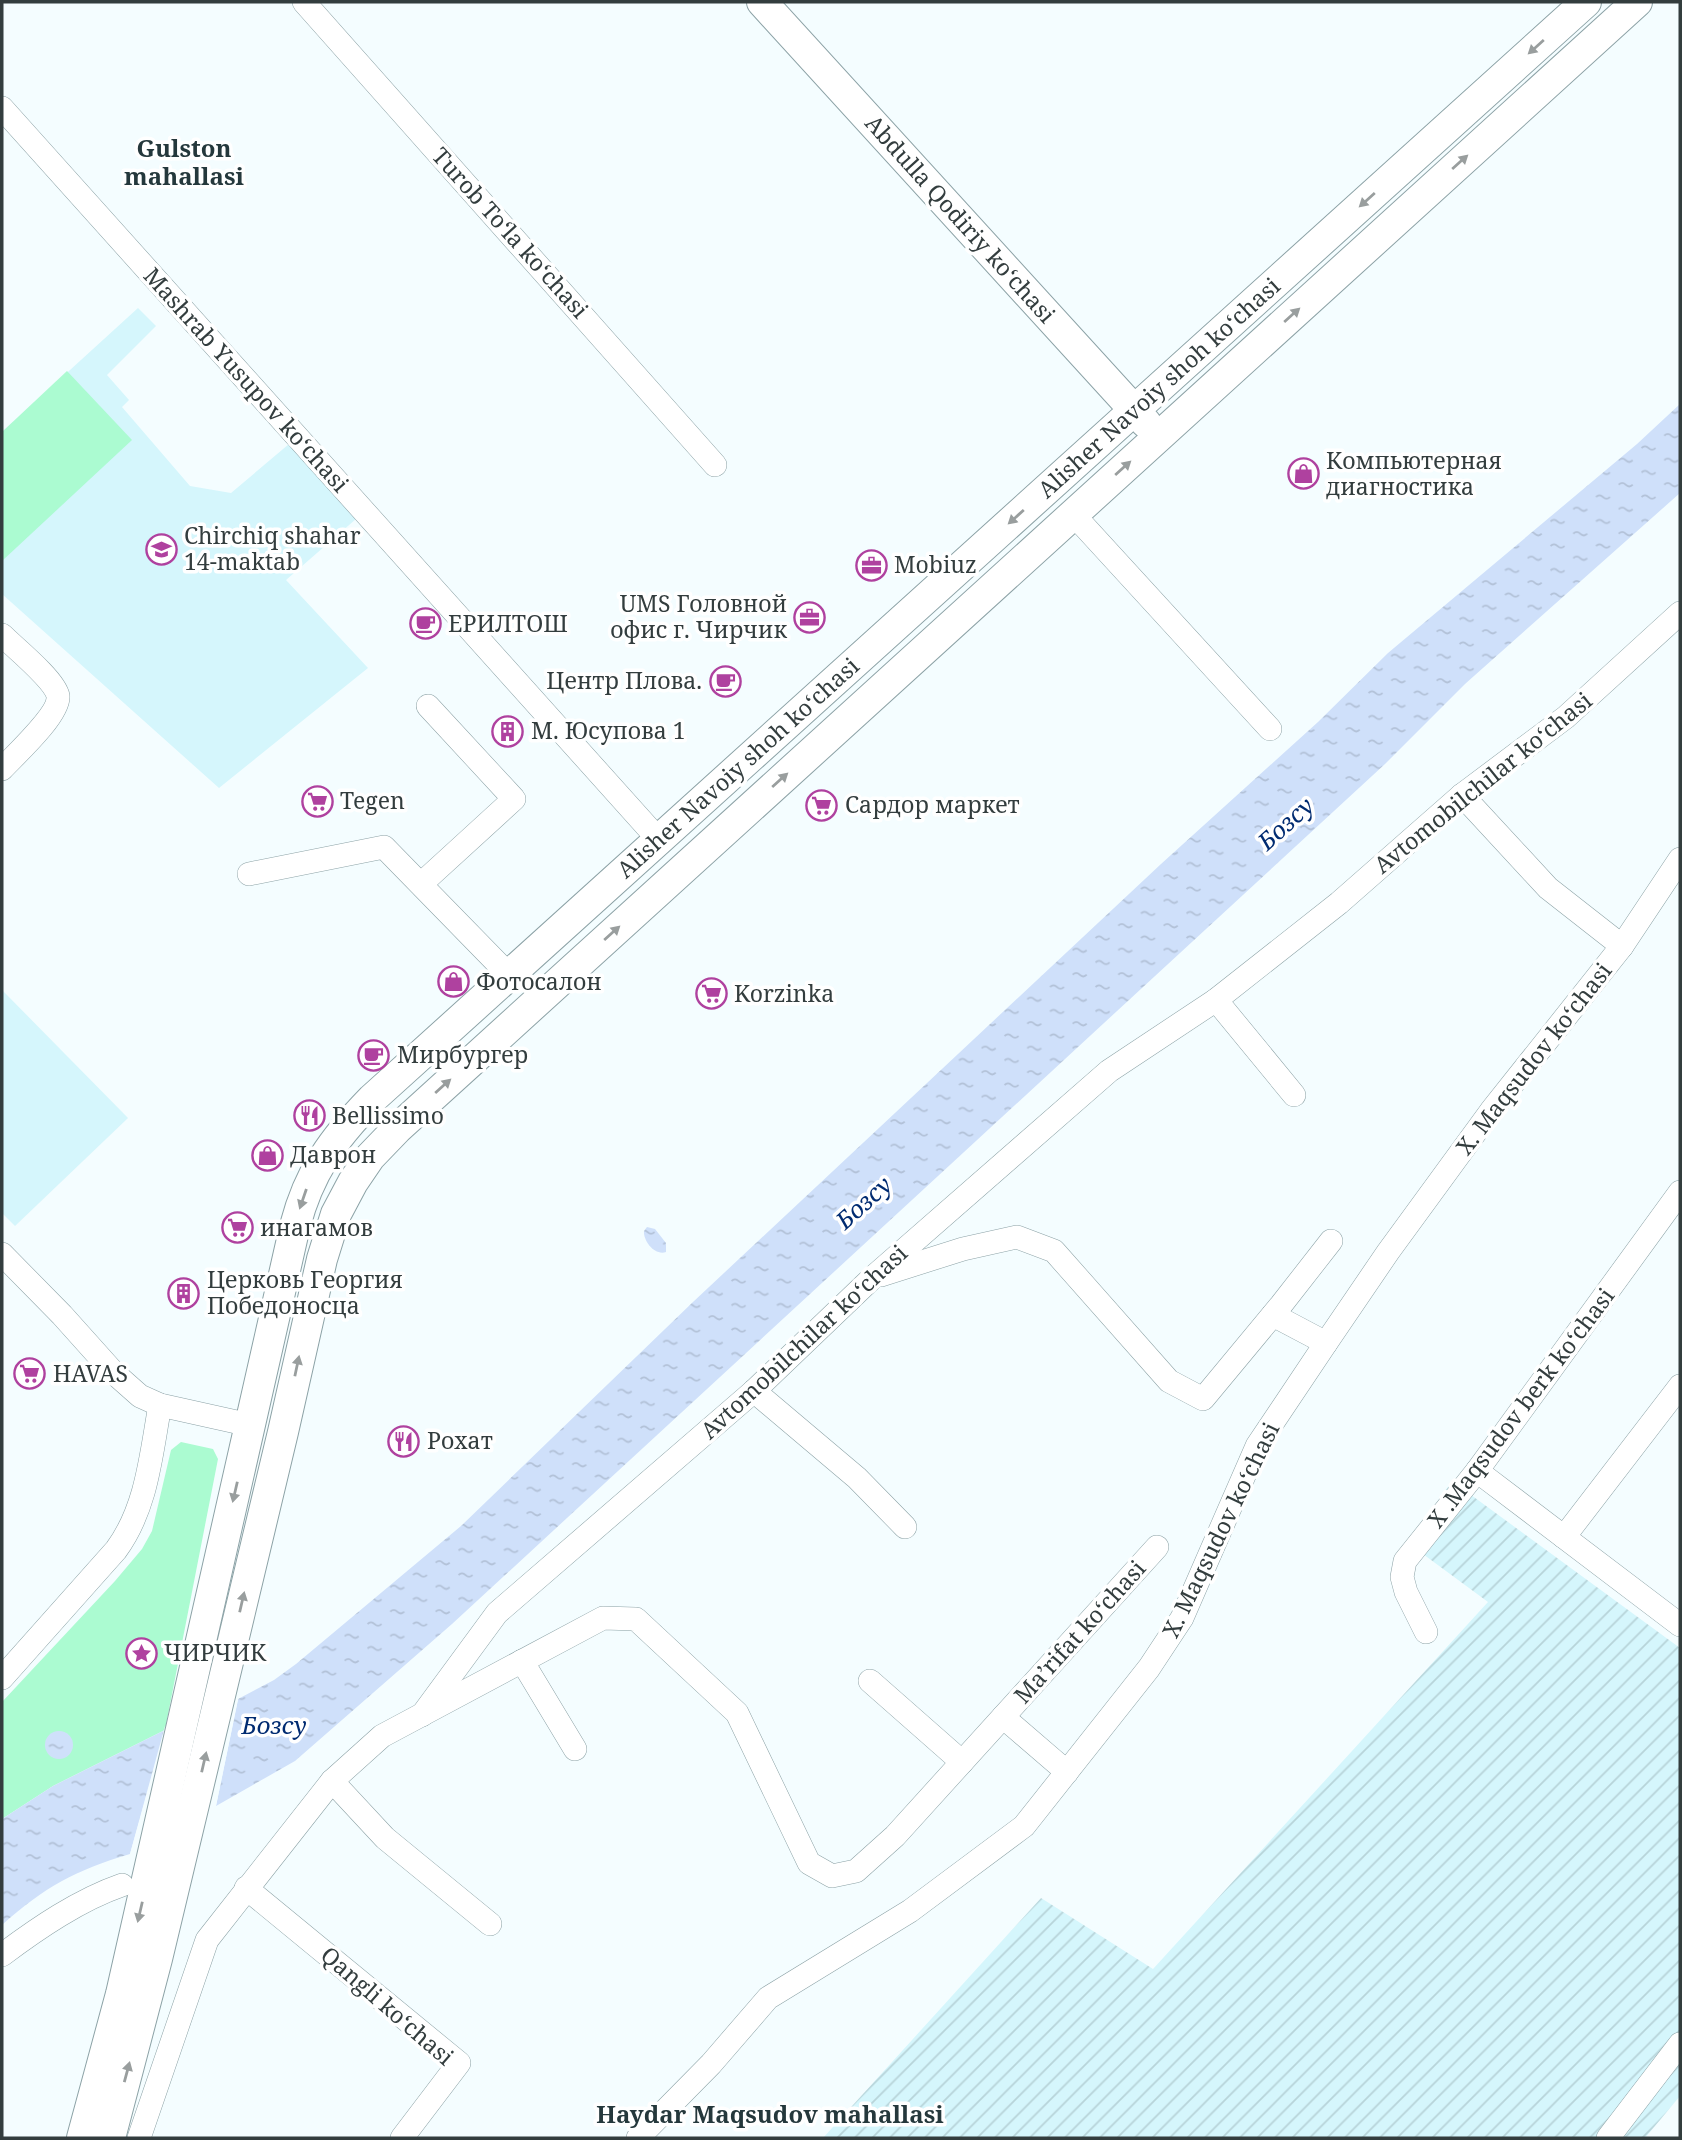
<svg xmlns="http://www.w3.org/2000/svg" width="1682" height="2140" viewBox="0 0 1682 2140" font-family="'Noto Serif',serif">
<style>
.built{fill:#d5f6fc}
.industrial{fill:url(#industrial-furrows)}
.park{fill:#abfbd1}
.water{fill:url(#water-ripples)}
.pier{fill:#f4fdff}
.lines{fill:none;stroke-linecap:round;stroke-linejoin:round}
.minor-casing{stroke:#8ca2a6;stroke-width:24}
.major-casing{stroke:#8ca2a6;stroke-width:32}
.minor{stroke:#fff;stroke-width:23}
.major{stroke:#fff;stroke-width:30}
.oneway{fill:#999e9e}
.labels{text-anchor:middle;stroke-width:7;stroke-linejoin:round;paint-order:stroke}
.street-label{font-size:23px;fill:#333d3e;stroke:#fff}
.poi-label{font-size:23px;fill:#333d3e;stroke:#fff;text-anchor:start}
.neighbourhood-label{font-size:24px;font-weight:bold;fill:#25383c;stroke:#fff}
.water-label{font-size:24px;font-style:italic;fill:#002b71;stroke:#fff}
</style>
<defs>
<pattern id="industrial-furrows" width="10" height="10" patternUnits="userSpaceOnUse" patternTransform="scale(1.75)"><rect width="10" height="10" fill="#d5f6fc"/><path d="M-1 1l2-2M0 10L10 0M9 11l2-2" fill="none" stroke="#b7d4d9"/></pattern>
<pattern id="water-ripples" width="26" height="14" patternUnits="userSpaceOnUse" patternTransform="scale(1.75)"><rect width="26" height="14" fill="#cfe0fa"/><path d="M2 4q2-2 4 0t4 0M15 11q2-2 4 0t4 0" fill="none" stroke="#b2c1d7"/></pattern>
</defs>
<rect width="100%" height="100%" fill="#f4fdff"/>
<g class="built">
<path d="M138,308L156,326L107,375L129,400L122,407L190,486L231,493L289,444L356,519L286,580L368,668L219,788L2,594V432Z"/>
<path d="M2,990L128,1118L15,1226L2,1213Z"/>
</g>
<path class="industrial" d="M1452,1481L1680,1648V2096L1645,2138H823L1041,1898L1153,1969L1488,1602L1408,1543Z"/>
<g class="park">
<path d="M67,371L132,440L2,561V432Z"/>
<path d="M181,1442L213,1449L218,1459L165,1730L53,1786L2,1819V1702L115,1581L142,1549L152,1531L171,1450Z"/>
</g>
<g class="water">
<path d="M1680,404V493L1465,684L1385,764L452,1624L295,1761L216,1806L238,1699L274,1680L296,1664L461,1526L693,1302L1161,864L1318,722L1388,653L1637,444Z"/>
<path d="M647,1227L655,1229L666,1243V1252C655,1256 643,1241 644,1231Z"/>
<path d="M165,1730L130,1854C76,1870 44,1887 2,1925V1819L53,1786Z"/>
<circle cx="59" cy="1745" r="14"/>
</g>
<g class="pier">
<path d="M239,1695L216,1806L213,1808L235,1699Z"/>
<path d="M165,1726L168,1731L134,1853L130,1854Z"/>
</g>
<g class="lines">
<defs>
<g id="minor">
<path d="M304,2L715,465"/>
<path d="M2,108L659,840"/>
<path d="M1073,514L1270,729"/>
<path d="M2,635C14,647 55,680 58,696C60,714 15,755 2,769"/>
<path d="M1462,795L1548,888L1622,946"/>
<path d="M249,874L384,847L509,975"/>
<path d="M421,884L514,799L428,706"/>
<path d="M1216,1000L1294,1095"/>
<path d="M2,1254L62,1315L114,1373L140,1396L160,1405L250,1425"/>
<path d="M881,1275L963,1249L1017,1237L1054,1251L1169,1381L1203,1399L1281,1305L1331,1241"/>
<path d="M1273,1315L1326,1343"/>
<path d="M754,1391L857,1478L905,1527"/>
<path d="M1477,1471L1680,1625"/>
<path d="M1564,1537L1680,1386"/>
<path d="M1426,1632L1406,1592L1402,1577L1405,1561L1477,1471L1680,1192"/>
<path d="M522,1661L575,1749"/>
<path d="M2,1678L116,1550C147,1508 151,1455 160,1405"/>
<path d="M870,1681L962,1762"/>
<path d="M422,1715L497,1613L754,1391L871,1279L1109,1071L1216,1000L1339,903L1462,795L1566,717L1680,613"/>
<path d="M1003,1717L1067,1772"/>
<path d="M332,1781L385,1838L490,1924"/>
<path d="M246,1888L459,2063L402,2138"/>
<path d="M2,1955C38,1928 79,1900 122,1885"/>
<path d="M139,2138L207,1940L332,1781L382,1736L603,1618L636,1619L737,1713L809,1863L832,1876L856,1871L895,1836L1157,1547"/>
<path d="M638,2138L711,2064L768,1998L910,1911L1024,1826L1149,1668L1182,1618L1257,1446L1326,1343L1388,1252L1491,1111L1622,946L1680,859"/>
<path d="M1608,2138L1680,2044"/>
</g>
<g id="major">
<path d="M762,2L1146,423"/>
<path d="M82,2138L121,1994L295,1226C309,1172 333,1139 372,1099L1586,2"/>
<path d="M110,2138L157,1959L283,1432L322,1259L336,1214L353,1182L370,1157L397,1129L1637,2"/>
</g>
</defs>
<use href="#minor" class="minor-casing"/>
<use href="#major" class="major-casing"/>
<use href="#minor" class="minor"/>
<use href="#major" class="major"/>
</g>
<defs><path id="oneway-solid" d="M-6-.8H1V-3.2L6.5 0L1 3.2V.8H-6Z" transform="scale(1.75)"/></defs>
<g class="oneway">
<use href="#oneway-solid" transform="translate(1536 47) rotate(138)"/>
<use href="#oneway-solid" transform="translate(1460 162) rotate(-42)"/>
<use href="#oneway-solid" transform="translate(1367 200) rotate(138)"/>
<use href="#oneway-solid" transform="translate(1292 315) rotate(-42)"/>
<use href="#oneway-solid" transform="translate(1123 468) rotate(-42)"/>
<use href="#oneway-solid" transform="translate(1016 517) rotate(138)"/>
<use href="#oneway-solid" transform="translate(780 780) rotate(-42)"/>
<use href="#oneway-solid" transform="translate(612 933) rotate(-42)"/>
<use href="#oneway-solid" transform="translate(443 1086) rotate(-42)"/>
<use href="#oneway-solid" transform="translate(303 1199) rotate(109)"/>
<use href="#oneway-solid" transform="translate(297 1366) rotate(-78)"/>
<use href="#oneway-solid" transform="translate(235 1492) rotate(103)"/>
<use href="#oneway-solid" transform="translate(242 1602) rotate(-77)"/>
<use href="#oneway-solid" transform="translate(204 1762) rotate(-77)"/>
<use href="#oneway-solid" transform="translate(140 1912) rotate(103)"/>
<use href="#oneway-solid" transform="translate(127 2072) rotate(-75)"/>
</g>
<defs>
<symbol id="shop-ring" viewBox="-11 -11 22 22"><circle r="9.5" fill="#fff" stroke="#af419f" stroke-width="1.5"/><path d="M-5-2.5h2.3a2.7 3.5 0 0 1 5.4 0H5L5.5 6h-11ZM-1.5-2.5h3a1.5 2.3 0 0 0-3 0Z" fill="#af419f"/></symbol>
<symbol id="school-ring" viewBox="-11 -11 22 22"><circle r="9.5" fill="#fff" stroke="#af419f" stroke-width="1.5"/><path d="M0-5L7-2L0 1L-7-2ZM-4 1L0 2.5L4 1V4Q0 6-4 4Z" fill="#af419f"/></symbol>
<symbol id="office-ring" viewBox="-11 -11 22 22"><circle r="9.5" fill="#fff" stroke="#af419f" stroke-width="1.5"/><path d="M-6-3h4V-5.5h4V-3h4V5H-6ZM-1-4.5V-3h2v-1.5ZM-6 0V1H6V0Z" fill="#af419f"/></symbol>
<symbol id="cafe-ring" viewBox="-11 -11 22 22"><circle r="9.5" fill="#fff" stroke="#af419f" stroke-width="1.5"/><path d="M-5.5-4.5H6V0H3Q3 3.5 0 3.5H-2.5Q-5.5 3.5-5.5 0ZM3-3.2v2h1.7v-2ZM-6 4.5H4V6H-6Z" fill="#af419f"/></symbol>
<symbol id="building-ring" viewBox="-11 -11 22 22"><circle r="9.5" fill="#fff" stroke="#af419f" stroke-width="1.5"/><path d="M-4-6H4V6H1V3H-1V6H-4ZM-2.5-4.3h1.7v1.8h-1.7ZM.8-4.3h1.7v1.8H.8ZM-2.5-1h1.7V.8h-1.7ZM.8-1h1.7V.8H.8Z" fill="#af419f"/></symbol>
<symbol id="supermarket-ring" viewBox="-11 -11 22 22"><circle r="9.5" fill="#fff" stroke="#af419f" stroke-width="1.5"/><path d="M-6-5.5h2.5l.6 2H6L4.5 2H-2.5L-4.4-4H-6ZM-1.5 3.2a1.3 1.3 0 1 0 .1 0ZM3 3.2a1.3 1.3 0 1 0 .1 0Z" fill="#af419f"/></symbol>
<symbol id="restaurant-ring" viewBox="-11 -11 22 22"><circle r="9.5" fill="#fff" stroke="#af419f" stroke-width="1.5"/><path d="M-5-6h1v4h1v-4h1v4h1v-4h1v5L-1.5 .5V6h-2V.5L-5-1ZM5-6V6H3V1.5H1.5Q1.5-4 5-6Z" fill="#af419f"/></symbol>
<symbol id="sight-ring" viewBox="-11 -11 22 22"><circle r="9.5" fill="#fff" stroke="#af419f" stroke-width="1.5"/><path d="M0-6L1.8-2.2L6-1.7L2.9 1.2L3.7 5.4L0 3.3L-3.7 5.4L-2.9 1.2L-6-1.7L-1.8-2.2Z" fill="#af419f"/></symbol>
</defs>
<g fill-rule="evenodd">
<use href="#shop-ring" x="1286" y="456" width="35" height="35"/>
<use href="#school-ring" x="144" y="532" width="35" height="35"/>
<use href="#office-ring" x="854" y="548" width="35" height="35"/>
<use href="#office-ring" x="792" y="600" width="35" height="35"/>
<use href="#cafe-ring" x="408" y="606" width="35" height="35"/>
<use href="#cafe-ring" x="708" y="664" width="35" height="35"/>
<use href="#building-ring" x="490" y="714" width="35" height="35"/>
<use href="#supermarket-ring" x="300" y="784" width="35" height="35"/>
<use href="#supermarket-ring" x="804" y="788" width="35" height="35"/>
<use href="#shop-ring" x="436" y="964" width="35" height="35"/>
<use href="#supermarket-ring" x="694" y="976" width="35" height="35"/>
<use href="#cafe-ring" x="356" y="1038" width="35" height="35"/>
<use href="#restaurant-ring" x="292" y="1098" width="35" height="35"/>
<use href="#shop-ring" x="250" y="1138" width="35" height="35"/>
<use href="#supermarket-ring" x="220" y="1210" width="35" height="35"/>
<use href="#building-ring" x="166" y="1276" width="35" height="35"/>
<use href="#supermarket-ring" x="12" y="1356" width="35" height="35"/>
<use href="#restaurant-ring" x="386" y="1424" width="35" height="35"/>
<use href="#sight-ring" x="124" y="1636" width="35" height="35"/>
</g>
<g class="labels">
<g class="street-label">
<text transform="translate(960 219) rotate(48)" y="8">Abdulla Qodiriy ko‘chasi</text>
<text transform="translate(510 233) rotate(48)" y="8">Turob To‘la ko‘chasi</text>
<text transform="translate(246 380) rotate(48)" y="8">Mashrab Yusupov ko‘chasi</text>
<text transform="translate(1159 388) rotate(-42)" y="8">Alisher Navoiy shoh koʻchasi</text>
<text transform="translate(738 768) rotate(-42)" y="8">Alisher Navoiy shoh koʻchasi</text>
<text transform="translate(1483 783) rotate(-39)" y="8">Avtomobilchilar ko‘chasi</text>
<text transform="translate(1534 1059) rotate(-52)" y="8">X. Maqsudov ko‘chasi</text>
<text transform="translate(804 1342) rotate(-43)" y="8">Avtomobilchilar ko‘chasi</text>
<text transform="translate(1521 1408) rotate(-53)" y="8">X .Maqsudov berk ko‘chasi</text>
<text transform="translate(1221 1530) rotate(-64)" y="8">X. Maqsudov ko‘chasi</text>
<text transform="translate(1080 1632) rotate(-48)" y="8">Maʼrifat ko‘chasi</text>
<text transform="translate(387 2006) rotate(41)" y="8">Qangli ko‘chasi</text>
</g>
<g class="poi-label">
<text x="1326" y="469">Компьютерная<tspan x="1326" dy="26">диагностика</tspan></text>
<text x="184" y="544">Chirchiq shahar<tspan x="184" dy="26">14-maktab</tspan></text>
<text x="894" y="573">Mobiuz</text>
<text x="787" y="612" text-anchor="end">UMS Головной<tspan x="787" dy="26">офис г. Чирчик</tspan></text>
<text x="448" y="632">ЕРИЛТОШ</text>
<text x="702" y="689" text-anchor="end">Центр Плова.</text>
<text x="531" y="739">М. Юсупова 1</text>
<text x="340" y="809">Tegen</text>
<text x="845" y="813">Сардор маркет</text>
<text x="476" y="990">Фотосалон</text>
<text x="734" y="1002">Korzinka</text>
<text x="397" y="1063">Мирбургер</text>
<text x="332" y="1124">Bellissimo</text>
<text x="290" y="1163">Даврон</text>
<text x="260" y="1236">инагамов</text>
<text x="207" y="1288">Церковь Георгия<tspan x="207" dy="26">Победоносца</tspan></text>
<text x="53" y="1382">HAVAS</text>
<text x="427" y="1449">Рохат</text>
<text x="164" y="1661">ЧИРЧИК</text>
</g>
<g class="neighbourhood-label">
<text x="184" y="157">Gulston<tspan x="184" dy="28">mahallasi</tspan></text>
<text x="770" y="2123">Haydar Maqsudov mahallasi</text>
</g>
<g class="water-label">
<text transform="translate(1286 824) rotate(-42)" y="8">Бозсу</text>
<text transform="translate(864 1203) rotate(-42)" y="8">Бозсу</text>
<text x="274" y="1734">Бозсу</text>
</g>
</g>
<rect width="1682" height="2140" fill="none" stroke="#333d3e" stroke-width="7"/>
</svg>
